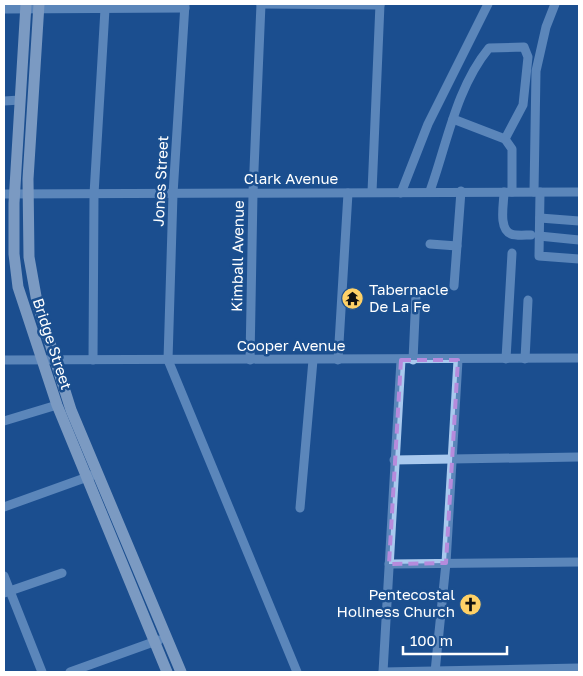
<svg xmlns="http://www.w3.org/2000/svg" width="583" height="676" viewBox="0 0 583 676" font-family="'Golos Text',sans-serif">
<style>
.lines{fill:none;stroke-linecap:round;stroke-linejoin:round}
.minor{stroke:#a9c9ee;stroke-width:9}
.major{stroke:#f0f6ff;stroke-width:11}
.marked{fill:none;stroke:#b68bdc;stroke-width:4;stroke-dasharray:10 6;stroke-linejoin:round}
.labels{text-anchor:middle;stroke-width:5;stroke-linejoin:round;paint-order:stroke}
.street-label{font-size:15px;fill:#fff;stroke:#1b4f8f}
.poi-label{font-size:15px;fill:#fff;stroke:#1b4f8f;text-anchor:start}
</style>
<rect width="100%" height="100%" fill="#1b4f8f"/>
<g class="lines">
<g class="minor">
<path d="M185,4L173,194L168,360L297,672"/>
<path d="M261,4L380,5"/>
<path d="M4,9L185,8"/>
<path d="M4,101L20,100"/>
<path d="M453,119L505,139L512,149V192"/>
<path d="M430,191C447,144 456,88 489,48L524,47L528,57L523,105L505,139"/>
<path d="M372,192L380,4"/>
<path d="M504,192C504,203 498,229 511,234C516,236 525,235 531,235"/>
<path d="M534,192L536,71L546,27L555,4"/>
<path d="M540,192L539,256L579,259"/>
<path d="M401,193L428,124L488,4"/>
<path d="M4,194L579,192"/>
<path d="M540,218L579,221"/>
<path d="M539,236L579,240"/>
<path d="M430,244L457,246"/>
<path d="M454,286L461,191"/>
<path d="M506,359L512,253"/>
<path d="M525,359L528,300"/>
<path d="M4,360L579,358"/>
<path d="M93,360L94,194L105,9"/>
<path d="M250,360L253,193L261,4"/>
<path d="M338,360L348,193"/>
<path d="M413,360L416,294"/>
<path d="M4,421L57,405"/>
<path d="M394,460L579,457"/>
<path d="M4,507L93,475"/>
<path d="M300,508L313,360"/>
<path d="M389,564L579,562"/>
<path d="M4,576L42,672"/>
<path d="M4,593L62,573"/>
<path d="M70,672L159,640"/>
<path d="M383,672L401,360"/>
<path d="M383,672L579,668"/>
<path d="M435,672L446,563L458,360"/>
</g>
<g class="major">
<path d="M26,4L14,203V254L18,287L57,405L167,672"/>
<path d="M39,4L28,179L29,257L37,302L71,410L181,672"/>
</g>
</g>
<path d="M0 0H583V676H0ZM401,360H458L446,563L389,564Z" fill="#1b4f8f" fill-opacity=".55" fill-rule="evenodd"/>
<path class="marked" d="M401,360H458L446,563L389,564Z"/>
<defs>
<symbol id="temple-disc" viewBox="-11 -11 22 22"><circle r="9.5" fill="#ffd166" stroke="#1b4f8f"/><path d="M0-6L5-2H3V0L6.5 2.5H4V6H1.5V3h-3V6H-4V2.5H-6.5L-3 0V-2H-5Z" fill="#111"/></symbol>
<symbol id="church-disc" viewBox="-11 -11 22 22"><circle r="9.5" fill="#ffd166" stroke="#1b4f8f"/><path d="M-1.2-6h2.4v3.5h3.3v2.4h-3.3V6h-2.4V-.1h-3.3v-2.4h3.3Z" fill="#111"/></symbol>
</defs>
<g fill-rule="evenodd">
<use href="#temple-disc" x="340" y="286" width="25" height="25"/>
<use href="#church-disc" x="458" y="592" width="25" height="25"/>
</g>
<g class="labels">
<g class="street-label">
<text x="291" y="184">Clark Avenue</text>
<text transform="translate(161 181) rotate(-87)" y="5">Jones Street</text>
<text transform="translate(238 256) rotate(-89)" y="5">Kimball Avenue</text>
<text transform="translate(52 344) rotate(72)" y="5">Bridge Street</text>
<text x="291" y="351">Cooper Avenue</text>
</g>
<g class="poi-label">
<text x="369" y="295">Tabernacle<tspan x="369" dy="17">De La Fe</tspan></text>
<text x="455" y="600" text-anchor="end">Pentecostal<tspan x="455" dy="17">Holiness Church</tspan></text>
</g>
</g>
<rect width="583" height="676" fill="none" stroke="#ffffff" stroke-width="10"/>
<path d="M403 646v8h104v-8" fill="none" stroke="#ffffff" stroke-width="2.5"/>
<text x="410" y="646" font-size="15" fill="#ffffff" stroke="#1b4f8f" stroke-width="4" paint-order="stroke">100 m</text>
</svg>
